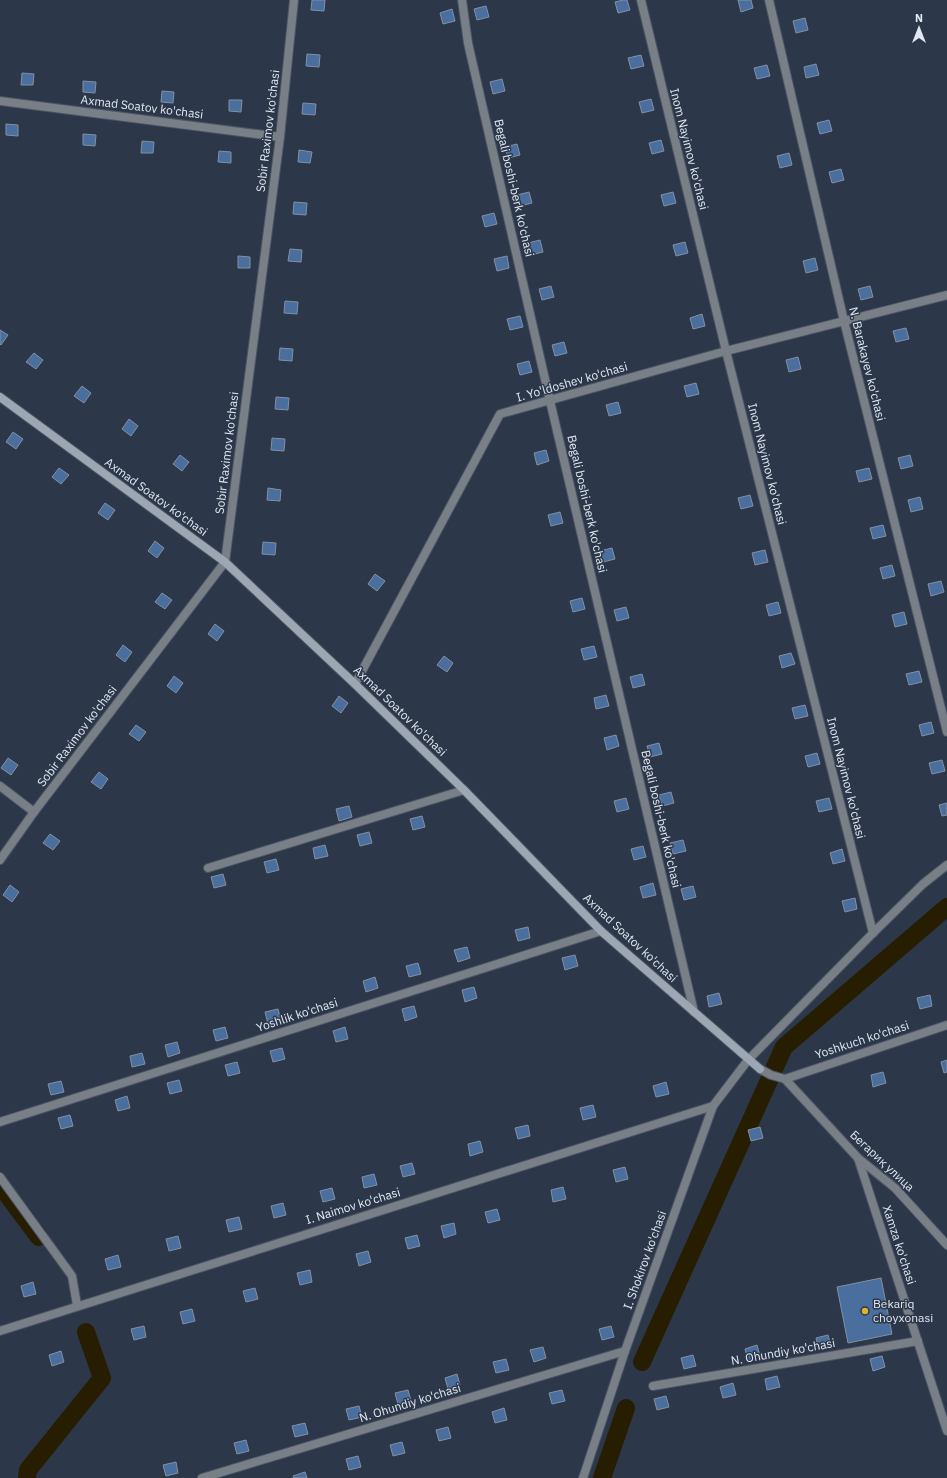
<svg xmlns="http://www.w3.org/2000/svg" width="947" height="1478" viewBox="0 0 947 1478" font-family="'IBM Plex Sans',sans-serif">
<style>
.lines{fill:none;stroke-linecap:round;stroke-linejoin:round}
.canal{stroke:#271d00;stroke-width:18}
.building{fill:#4a6e9e;stroke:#8290a4}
.street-casing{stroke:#495464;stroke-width:10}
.secondary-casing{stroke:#495464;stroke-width:10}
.street{stroke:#797f87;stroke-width:8}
.secondary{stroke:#9da7b4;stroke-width:8}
.poi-dot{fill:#d8b434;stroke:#2c3849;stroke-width:1.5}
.labels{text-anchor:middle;stroke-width:3;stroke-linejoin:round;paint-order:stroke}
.street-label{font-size:12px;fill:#e1e8f3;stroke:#2c3849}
.poi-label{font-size:12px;fill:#e1e8f3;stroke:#2c3849;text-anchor:start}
</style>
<rect width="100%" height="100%" fill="#2c3849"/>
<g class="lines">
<g class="canal">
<path d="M0,1185L39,1237"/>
<path d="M642,1362L784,1047L947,907"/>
<path d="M27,1478L28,1470L102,1378L86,1332"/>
<path d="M602,1478L626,1408"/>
</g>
</g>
<g class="building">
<path d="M312,0H325L324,11L311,10Z"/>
<path d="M623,0H627L630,10L618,13L615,2Z"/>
<path d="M738,0H751L753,8L741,12Z"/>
<path d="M486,6L489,17L477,20L474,9Z"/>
<path d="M452,9L455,21L443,24L440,13Z"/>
<path d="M805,18L808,30L796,33L793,21Z"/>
<path d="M307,54L320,55L319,67L306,66Z"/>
<path d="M641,55L644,66L631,69L628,58Z"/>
<path d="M816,64L819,75L806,78L804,67Z"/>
<path d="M767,65L770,76L757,79L754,68Z"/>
<path d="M22,73L34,74L33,85H21Z"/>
<path d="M502,79L505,91L493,94L490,82Z"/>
<path d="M83,81L96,82L95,93L83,92Z"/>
<path d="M162,91L174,92L173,103L161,102Z"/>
<path d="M651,99L654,110L642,113L639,102Z"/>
<path d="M229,100H242L241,112L229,111Z"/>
<path d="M303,103L316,104L315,115L302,114Z"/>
<path d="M829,120L832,131L820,134L817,123Z"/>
<path d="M6,124L18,125V136L6,135Z"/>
<path d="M83,134L96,135L95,146L83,145Z"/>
<path d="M661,140L664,151L652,154L649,143Z"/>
<path d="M142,141L154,142L153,153H141Z"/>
<path d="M517,144L520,155L508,158L505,147Z"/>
<path d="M299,150L312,152L310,163L298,162Z"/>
<path d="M219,151L231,152V163L218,162Z"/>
<path d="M789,153L792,165L780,168L777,156Z"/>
<path d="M841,169L844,180L832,183L829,172Z"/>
<path d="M529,192L532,203L520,206L517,195Z"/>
<path d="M673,192L676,203L664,206L661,195Z"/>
<path d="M294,202L307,203L306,215L293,214Z"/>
<path d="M494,213L497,224L485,227L482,216Z"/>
<path d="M540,240L543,252L531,255L528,243Z"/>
<path d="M685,242L688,253L676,256L673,245Z"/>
<path d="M290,249L302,250L301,262L288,261Z"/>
<path d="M238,256L250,257V268H238Z"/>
<path d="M507,256L509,268L497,271L494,259Z"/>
<path d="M815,258L818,270L806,273L803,261Z"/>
<path d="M551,286L554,297L542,300L539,289Z"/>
<path d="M870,286L873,297L861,300L858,289Z"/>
<path d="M285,301L298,302L297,314L284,313Z"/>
<path d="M702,314L705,326L693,329L690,318Z"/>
<path d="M520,316L523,327L510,330L507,319Z"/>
<path d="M906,328L909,339L896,342L893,331Z"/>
<path d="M0,330L8,335L1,345L0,344Z"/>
<path d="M564,342L567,353L555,356L552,345Z"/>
<path d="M280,348L293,349L292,361L279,360Z"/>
<path d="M34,353L43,360L36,369L26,362Z"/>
<path d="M798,357L801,369L789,372L786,360Z"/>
<path d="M529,361L532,372L520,375L517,364Z"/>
<path d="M696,383L699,394L687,397L684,386Z"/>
<path d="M82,386L91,393L84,403L74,396Z"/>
<path d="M276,397L289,398L288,410L275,409Z"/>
<path d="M618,402L621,413L609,416L606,405Z"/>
<path d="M129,419L138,426L131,436L122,429Z"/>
<path d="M13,432L23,439L16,449L6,442Z"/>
<path d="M272,438L285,439L284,451L271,450Z"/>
<path d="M546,450L549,461L537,465L534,453Z"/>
<path d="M180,455L189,462L182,471L173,464Z"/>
<path d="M910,455L913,466L901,469L898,458Z"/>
<path d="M59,468L69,475L61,484L52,477Z"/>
<path d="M869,468L872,479L859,482L856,471Z"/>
<path d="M268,488L281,490L280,501L267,500Z"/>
<path d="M750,495L753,506L741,509L738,498Z"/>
<path d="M920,497L923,509L911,512L908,500Z"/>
<path d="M105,503L115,510L108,520L98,513Z"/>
<path d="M560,512L563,523L551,526L548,515Z"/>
<path d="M883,525L886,536L873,539L870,528Z"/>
<path d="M155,541L164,548L157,558L148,551Z"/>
<path d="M263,542L276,543L275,555L262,554Z"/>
<path d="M612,548L615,559L603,562L600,551Z"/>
<path d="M765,550L768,562L755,565L752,553Z"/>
<path d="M892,565L895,576L883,579L880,568Z"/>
<path d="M375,574L385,581L377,591L368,584Z"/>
<path d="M941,581L944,592L931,596L928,584Z"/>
<path d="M162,593L172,600L165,609L155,602Z"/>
<path d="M582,598L585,609L573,612L570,601Z"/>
<path d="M778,602L781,613L769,616L766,605Z"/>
<path d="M626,607L629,618L617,621L614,610Z"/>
<path d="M904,612L907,624L895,627L892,615Z"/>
<path d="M215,624L224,631L217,641L208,634Z"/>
<path d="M123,645L132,652L125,662L116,655Z"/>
<path d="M594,646L597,657L584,660L581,649Z"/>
<path d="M791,653L795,664L782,668L779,656Z"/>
<path d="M444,656L453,663L447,672L437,665Z"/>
<path d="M919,671L922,682L909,685L906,674Z"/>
<path d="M642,674L645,685L633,688L630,677Z"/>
<path d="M174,676L183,683L176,693L167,686Z"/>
<path d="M606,695L609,706L596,709L594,698Z"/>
<path d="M339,696L348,703L341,713L332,706Z"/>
<path d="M805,705L808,716L795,719L792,708Z"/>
<path d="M931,722L934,733L922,736L919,725Z"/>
<path d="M136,725L146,732L139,741L129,734Z"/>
<path d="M616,735L619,746L607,750L604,738Z"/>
<path d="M659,743L662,754L650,757L647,746Z"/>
<path d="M817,753L820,764L808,767L805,756Z"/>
<path d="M8,758L18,765L11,775L1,768Z"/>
<path d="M942,760L945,771L932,774L929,763Z"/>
<path d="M99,772L108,779L101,789L91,782Z"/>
<path d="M671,792L674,803L662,806L659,795Z"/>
<path d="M626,798L629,809L617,812L614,801Z"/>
<path d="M829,798L832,809L819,812L816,801Z"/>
<path d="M947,803V815L942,816L939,805Z"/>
<path d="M349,806L352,817L339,821L336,809Z"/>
<path d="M422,816L425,827L413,830L410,819Z"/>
<path d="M369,832L372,843L360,846L357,835Z"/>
<path d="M50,834L60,841L53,850L43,843Z"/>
<path d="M683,840L686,851L673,854L670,843Z"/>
<path d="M325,845L328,856L315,859L313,848Z"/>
<path d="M643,846L646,857L634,860L631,849Z"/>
<path d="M842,849L845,861L833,864L830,853Z"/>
<path d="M276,859L279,870L267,873L264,862Z"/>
<path d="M223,874L226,885L214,888L211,877Z"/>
<path d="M653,883L656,895L643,898L640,887Z"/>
<path d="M10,885L19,892L12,902L3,895Z"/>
<path d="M693,886L696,897L684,900L681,889Z"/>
<path d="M855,898L857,909L845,912L842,901Z"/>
<path d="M528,927L530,938L518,941L515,930Z"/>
<path d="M467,947L470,958L458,962L454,950Z"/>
<path d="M575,955L578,966L565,970L562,958Z"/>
<path d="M418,963L421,974L409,977L406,966Z"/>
<path d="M375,977L378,988L366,992L363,981Z"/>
<path d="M474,987L477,998L465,1002L462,990Z"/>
<path d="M719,993L722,1004L709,1007L707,996Z"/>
<path d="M930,995L932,1006L920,1009L917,998Z"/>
<path d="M414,1006L417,1017L405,1021L402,1009Z"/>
<path d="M278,1009L281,1021L268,1024L265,1012Z"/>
<path d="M225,1027L228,1038L216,1041L213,1030Z"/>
<path d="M345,1027L348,1039L336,1042L333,1031Z"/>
<path d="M177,1042L180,1053L168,1057L165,1045Z"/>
<path d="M282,1048L285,1059L273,1062L270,1051Z"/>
<path d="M142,1053L145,1064L132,1067L130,1056Z"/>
<path d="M947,1060V1072L944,1073L941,1062Z"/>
<path d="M237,1062L240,1073L228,1076L225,1065Z"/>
<path d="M883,1072L886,1083L873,1087L871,1075Z"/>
<path d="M179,1080L182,1091L170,1094L167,1083Z"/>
<path d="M61,1081L64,1092L51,1095L48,1084Z"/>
<path d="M666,1082L669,1094L656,1097L653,1086Z"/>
<path d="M127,1096L130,1108L118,1111L115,1100Z"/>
<path d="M593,1105L596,1117L583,1120L580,1108Z"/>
<path d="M70,1115L73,1126L61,1129L58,1118Z"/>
<path d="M528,1125L530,1136L518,1139L515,1128Z"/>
<path d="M760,1127L763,1138L751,1141L748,1130Z"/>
<path d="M480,1141L483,1152L470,1156L468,1144Z"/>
<path d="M412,1163L415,1174L403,1177L400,1166Z"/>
<path d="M625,1167L628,1179L616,1182L613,1170Z"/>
<path d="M374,1174L377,1185L364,1188L362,1177Z"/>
<path d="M563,1187L566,1199L553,1202L551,1190Z"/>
<path d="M332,1188L335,1199L323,1202L320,1191Z"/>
<path d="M283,1203L286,1215L274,1218L271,1206Z"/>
<path d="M497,1209L500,1220L488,1223L485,1212Z"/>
<path d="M239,1217L242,1229L229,1232L226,1220Z"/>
<path d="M454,1223L456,1234L444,1238L441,1226Z"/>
<path d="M417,1235L420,1246L408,1249L405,1238Z"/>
<path d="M178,1236L181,1248L169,1251L166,1239Z"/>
<path d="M368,1251L371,1262L359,1266L356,1254Z"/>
<path d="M118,1255L121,1267L108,1270L105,1259Z"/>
<path d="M310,1270L312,1282L300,1285L297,1273Z"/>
<path d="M881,1278L892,1334L848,1343L837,1287Z"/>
<path d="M33,1282L36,1294L24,1297L21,1286Z"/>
<path d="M255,1288L258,1299L246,1302L243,1291Z"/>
<path d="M192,1309L195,1321L183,1324L180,1312Z"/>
<path d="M144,1326L146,1337L134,1340L131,1329Z"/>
<path d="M611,1326L614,1337L602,1340L599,1329Z"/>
<path d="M828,1335L831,1346L819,1349L816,1338Z"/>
<path d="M757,1345L760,1356L748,1360L745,1349Z"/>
<path d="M543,1347L546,1358L534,1362L530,1350Z"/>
<path d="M61,1351L64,1362L52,1366L49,1355Z"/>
<path d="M693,1355L696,1366L684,1369L681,1358Z"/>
<path d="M882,1356L885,1367L873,1371L870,1359Z"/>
<path d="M506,1359L509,1370L496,1373L493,1362Z"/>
<path d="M457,1374L460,1385L448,1389L445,1378Z"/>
<path d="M777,1376L780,1387L767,1390L765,1379Z"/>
<path d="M733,1383L736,1395L723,1398L720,1387Z"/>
<path d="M408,1390L411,1401L398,1404L395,1393Z"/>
<path d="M562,1390L565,1401L552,1404L549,1393Z"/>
<path d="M666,1396L669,1407L657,1410L654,1399Z"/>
<path d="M359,1406L362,1417L349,1420L346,1409Z"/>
<path d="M504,1408L507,1420L495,1423L492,1412Z"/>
<path d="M305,1423L308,1434L295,1437L292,1426Z"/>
<path d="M448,1427L451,1438L439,1441L436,1430Z"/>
<path d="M246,1440L249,1451L237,1454L234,1443Z"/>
<path d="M402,1442L405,1453L393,1456L390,1445Z"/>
<path d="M358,1456L361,1467L349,1470L346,1459Z"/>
<path d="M176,1462L178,1473L166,1476L163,1465Z"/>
<path d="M305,1472L307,1478H294L293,1476Z"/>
</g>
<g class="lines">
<defs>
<g id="street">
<path d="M462,0L468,43L550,401L694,1012"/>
<path d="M641,0L726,351L873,933"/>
<path d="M769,0L844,321L947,732"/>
<path d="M0,101L280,137"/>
<path d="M355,684L500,414L726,351L947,295"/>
<path d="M0,786L34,812"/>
<path d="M0,860L34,812L225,562L280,137L294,0"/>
<path d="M208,868L464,790"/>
<path d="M760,1069L771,1075L785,1079L858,1158L895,1188L947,1245"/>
<path d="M785,1079L947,1025"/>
<path d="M0,1122L601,931"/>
<path d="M858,1158L947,1431"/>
<path d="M0,1177L72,1276L77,1305"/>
<path d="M0,1331L713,1106"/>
<path d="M653,1386L918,1341"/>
<path d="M202,1478L625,1351"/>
<path d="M583,1478L625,1351L713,1106L748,1060L873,933L923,884L947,865"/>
</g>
<path id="secondary" d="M0,397L225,562L355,684L464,790L601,931L760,1069"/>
</defs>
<use href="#street" class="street-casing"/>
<use href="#secondary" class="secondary-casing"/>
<use href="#street" class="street"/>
<use href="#secondary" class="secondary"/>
</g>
<circle class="poi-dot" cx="865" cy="1311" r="4"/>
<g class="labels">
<g class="street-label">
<text transform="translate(142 107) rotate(7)" y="4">Axmad Soatov ko'chasi</text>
<text transform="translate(268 131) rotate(-83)" y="4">Sobir Raximov ko'chasi</text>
<text transform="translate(689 149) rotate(76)" y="4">Inom Nayimov ko'chasi</text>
<text transform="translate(514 188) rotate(77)" y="4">Begali boshi-berk ko'chasi</text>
<text transform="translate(867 364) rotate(76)" y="4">N. Barakayev ko'chasi</text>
<text transform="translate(572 382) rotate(-16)" y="4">I. Yo'ldoshev ko'chasi</text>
<text transform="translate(227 453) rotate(-83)" y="4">Sobir Raximov ko'chasi</text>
<text transform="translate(767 464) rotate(76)" y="4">Inom Nayimov ko'chasi</text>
<text transform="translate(156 497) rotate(36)" y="4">Axmad Soatov ko'chasi</text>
<text transform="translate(587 504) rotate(77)" y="4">Begali boshi-berk ko'chasi</text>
<text transform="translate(400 711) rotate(44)" y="4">Axmad Soatov ko'chasi</text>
<text transform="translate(77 736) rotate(-53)" y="4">Sobir Raximov ko'chasi</text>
<text transform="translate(846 778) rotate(76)" y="4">Inom Nayimov ko'chasi</text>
<text transform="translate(661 819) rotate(77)" y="4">Begali boshi-berk ko'chasi</text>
<text transform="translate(630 938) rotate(43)" y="4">Axmad Soatov ko'chasi</text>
<text transform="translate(297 1015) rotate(-18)" y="4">Yoshlik ko'chasi</text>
<text transform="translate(862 1040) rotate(-18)" y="4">Yoshkuch ko'chasi</text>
<text transform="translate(882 1161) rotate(43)" y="4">Бегариқ улица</text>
<text transform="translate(353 1206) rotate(-17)" y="4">I. Naimov ko'chasi</text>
<text transform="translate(899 1245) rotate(72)" y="4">Xamza ko'chasi</text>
<text transform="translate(645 1260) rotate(-70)" y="4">I. Shokirov ko'chasi</text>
<text transform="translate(783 1352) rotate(-10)" y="4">N. Ohundiy ko'chasi</text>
<text transform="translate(410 1403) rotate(-17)" y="4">N. Ohundiy ko'chasi</text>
</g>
<g class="poi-label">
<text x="873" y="1308">Bekariq<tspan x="873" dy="14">choyxonasi</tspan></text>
</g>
</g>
<g transform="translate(919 28)" stroke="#2c3849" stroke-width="3" paint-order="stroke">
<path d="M0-3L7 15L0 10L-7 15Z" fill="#e1e8f3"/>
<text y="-6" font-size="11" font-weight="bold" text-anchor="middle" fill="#e1e8f3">N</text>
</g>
</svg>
